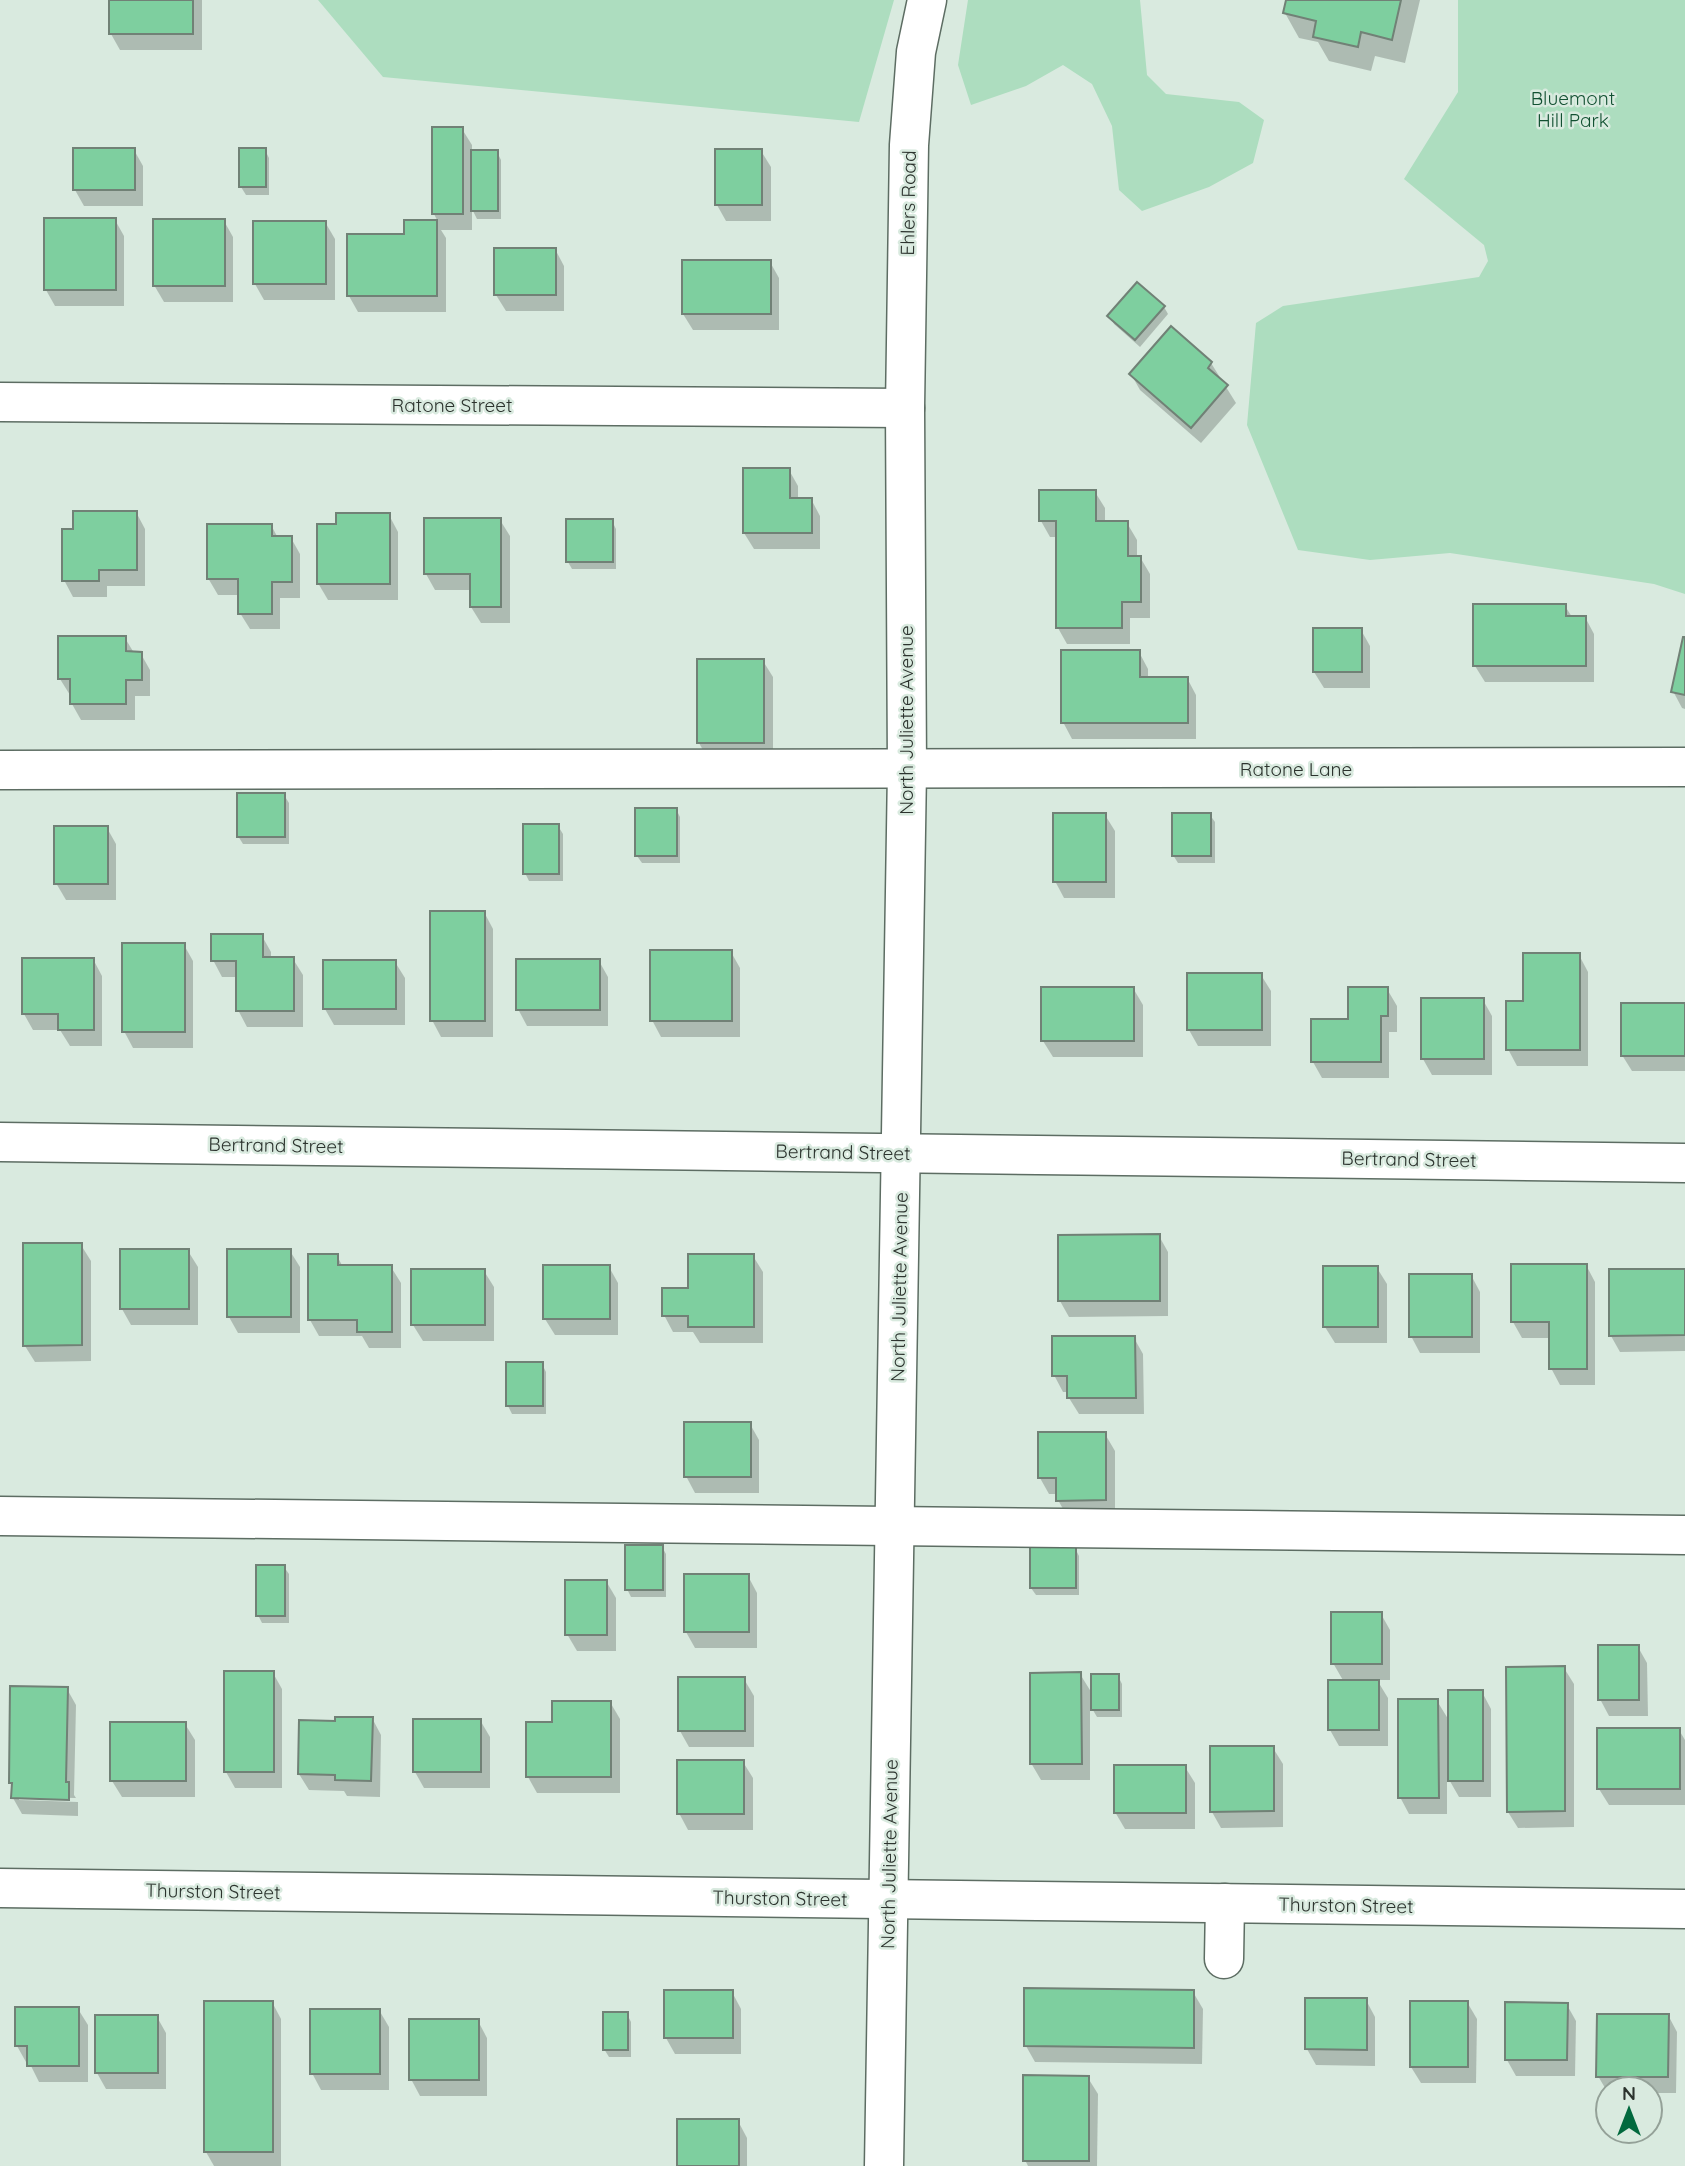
<svg xmlns="http://www.w3.org/2000/svg" width="1685" height="2166" viewBox="0 0 1685 2166" font-family="Quicksand,sans-serif">
<style>
.green{fill:#adddbf}
.shadow{fill:#0003}
.building{fill:#7ecf9f;stroke:#718176;stroke-width:2}
.lines{fill:none;stroke-linecap:round;stroke-linejoin:round}
.minor-casing{stroke:#5d6d63;stroke-width:41}
.minor{stroke:#fff;stroke-width:38}
.labels{text-anchor:middle;stroke-width:5;stroke-linejoin:round;paint-order:stroke}
.park-label{font-size:19px;fill:#125132;stroke:#d9eadf}
.street-label{font-size:19px;fill:#2c332e;stroke:#d9eadf}
</style>
<rect width="100%" height="100%" fill="#d9eadf"/>
<g class="green">
<path d="M318,0H894L859,122L383,77Z"/>
<path d="M968,0H1140L1147,75L1166,94L1239,102L1264,120L1253,163L1209,187L1142,211L1119,190L1112,126L1092,84L1063,65L1026,86L971,105L958,65Z"/>
<path d="M1458,0H1685V594L1654,584L1450,553L1370,560L1298,550L1247,425L1256,323L1283,306L1479,277L1488,261L1484,245L1404,179L1458,92Z"/>
</g>
<g class="shadow">
<path d="M111,0H202V50H120L111,34Z"/>
<path d="M1288,0H1420L1405,63L1375,56L1371,71L1329,61L1318,42L1299,38L1285,13Z"/>
<path d="M462,129L472,145V152H497L501,160V219H477L472,209V230H441L446,238V312H358L349,296L405,236V222H438L434,214Z"/>
<path d="M134,150L143,166V206H84L75,190Z"/>
<path d="M265,150L269,158V195H246L241,187Z"/>
<path d="M717,151H761L771,167V221H726L717,205Z"/>
<path d="M115,220L124,236V306H55L46,290Z"/>
<path d="M224,221L233,237V302H164L154,285Z"/>
<path d="M255,222H325L335,239V300H264L255,284Z"/>
<path d="M555,249L564,266V311H506L496,295Z"/>
<path d="M770,262L779,278V330H693L683,314Z"/>
<path d="M1164,307L1168,314L1140,347L1114,324L1110,316Z"/>
<path d="M1211,363L1236,403L1201,443L1140,390L1131,374Z"/>
<path d="M789,470L798,486V499H811L820,516V549H754L744,533Z"/>
<path d="M1095,492L1105,508V523H1127L1137,540V557H1140L1150,574V618H1130V644H1067L1058,628V537H1050L1041,521Z"/>
<path d="M136,512L145,529V586H107V597H73L64,580L74,530Z"/>
<path d="M389,515L398,532V600H328L318,583L338,525Z"/>
<path d="M500,520L510,536V623H481L471,607V590H435L426,574Z"/>
<path d="M612,521L616,529V569H572L568,562Z"/>
<path d="M271,525L278,538H291L300,554V598H280V629H250L240,613V595H218L208,578Z"/>
<path d="M1565,606L1572,617H1585L1594,634V682H1485L1475,666Z"/>
<path d="M1361,630L1370,646V688H1324L1314,672Z"/>
<path d="M125,638L134,653L141,654L150,670V696H135V720H81L72,704V695H70L60,679Z"/>
<path d="M1685,639V709L1682,708L1673,691Z"/>
<path d="M1139,652L1148,669V678H1187L1196,695V739H1072L1063,722Z"/>
<path d="M763,661L773,677V759H708L699,743Z"/>
<path d="M284,795L289,803V844H243L238,836Z"/>
<path d="M676,809L680,817V863H642L637,856Z"/>
<path d="M1105,815L1115,831V898H1064L1055,881Z"/>
<path d="M1210,815L1215,822V863H1178L1173,855Z"/>
<path d="M558,826L563,834V881H529L525,873Z"/>
<path d="M107,828L116,844V900H66L56,883Z"/>
<path d="M484,912L493,929V1037H441L432,1020Z"/>
<path d="M262,936L271,952V959H293L303,975V1027H247L238,1010V977H222L213,960Z"/>
<path d="M184,945L193,961V1048H133L124,1031Z"/>
<path d="M731,952L740,968V1037H661L652,1020Z"/>
<path d="M1579,955L1588,972V1066H1517L1508,1049L1525,1003Z"/>
<path d="M93,959L102,976V1046H70L60,1030H33L24,1014Z"/>
<path d="M599,961L608,977V1026H527L518,1009Z"/>
<path d="M395,962L405,978V1025H334L325,1009Z"/>
<path d="M1261,975L1271,991V1046H1198L1189,1030Z"/>
<path d="M1133,988L1143,1005V1057H1053L1043,1041Z"/>
<path d="M1387,989L1397,1006V1032H1389V1078H1322L1313,1062L1349,1020Z"/>
<path d="M1483,1000L1492,1016V1075H1432L1423,1059Z"/>
<path d="M1685,1005V1071H1632L1622,1055Z"/>
<path d="M1159,1236L1168,1252V1316L1069,1317L1060,1301Z"/>
<path d="M81,1245L91,1261V1361L35,1362L25,1346Z"/>
<path d="M188,1251L198,1267V1325H131L122,1309Z"/>
<path d="M290,1251L300,1267V1333H238L229,1317Z"/>
<path d="M337,1256L343,1267H391L401,1283V1348H369L362,1336H319L310,1320Z"/>
<path d="M753,1256L763,1272V1343H700L693,1332H673L664,1315L690,1290Z"/>
<path d="M1586,1265L1595,1282V1385H1560L1551,1368V1338H1522L1513,1322Z"/>
<path d="M609,1267L618,1283V1335H555L545,1319Z"/>
<path d="M1377,1268L1387,1284V1343H1335L1325,1327Z"/>
<path d="M1685,1270V1351L1620,1352L1611,1336Z"/>
<path d="M484,1271L494,1287V1341H423L413,1325Z"/>
<path d="M1471,1275L1480,1292V1353H1420L1411,1336Z"/>
<path d="M1134,1338L1143,1354L1144,1414H1079L1069,1398V1392H1063L1054,1375Z"/>
<path d="M542,1364L546,1372V1414H512L508,1406Z"/>
<path d="M750,1424L759,1440V1493H695L686,1476Z"/>
<path d="M1105,1434L1115,1451V1516H1067L1058,1500V1494H1049L1040,1478Z"/>
<path d="M662,1547L666,1554V1597H631L627,1589Z"/>
<path d="M1075,1548L1079,1556V1595H1036L1031,1588Z"/>
<path d="M284,1567L289,1574V1623H262L258,1615Z"/>
<path d="M748,1576L757,1593V1648H695L686,1632Z"/>
<path d="M606,1581L616,1598V1651H577L567,1634Z"/>
<path d="M1381,1614L1390,1630V1680H1377L1388,1698V1746H1339L1330,1730L1344,1682L1333,1663Z"/>
<path d="M1638,1647L1647,1663L1648,1716H1609L1600,1699Z"/>
<path d="M1564,1668L1574,1684V1827L1518,1828L1508,1812Z"/>
<path d="M273,1673L282,1689V1788H235L226,1772Z"/>
<path d="M1080,1674L1093,1695L1118,1676L1122,1684V1717H1097L1090,1705V1780H1041L1031,1763Z"/>
<path d="M744,1679L754,1696V1747H689L680,1731Z"/>
<path d="M67,1689L76,1705L74,1795L76,1798L19,1797V1800L78,1802V1816L22,1814L13,1798V1787L11,1783Z"/>
<path d="M1482,1692L1491,1709V1797H1459L1447,1776V1814H1409L1400,1797L1437,1701L1450,1722Z"/>
<path d="M610,1702L620,1719V1793H537L528,1777L554,1724Z"/>
<path d="M372,1718L381,1735L380,1797L347,1796L344,1791L309,1790L299,1774L300,1722L337,1723Z"/>
<path d="M480,1720L490,1737V1788H424L415,1772Z"/>
<path d="M185,1724L195,1740V1797H122L112,1781Z"/>
<path d="M1679,1730L1685,1740V1805H1609L1599,1789Z"/>
<path d="M1273,1748L1283,1764V1827L1221,1828L1212,1812Z"/>
<path d="M743,1762L753,1778V1830H688L679,1813Z"/>
<path d="M1185,1767L1195,1783V1829H1125L1115,1812Z"/>
<path d="M732,1992L741,2009V2054H675L666,2038Z"/>
<path d="M1193,1992L1203,2009L1202,2064L1035,2062L1026,2046Z"/>
<path d="M1366,2000L1375,2017V2066L1316,2065L1307,2049Z"/>
<path d="M272,2002L281,2019V2166H214L206,2152Z"/>
<path d="M1467,2002L1477,2019L1476,2083H1421L1411,2067Z"/>
<path d="M1567,2005L1576,2021L1575,2076H1516L1507,2060Z"/>
<path d="M78,2009L88,2025V2082H39L29,2062H26L17,2046Z"/>
<path d="M379,2010L389,2027V2090H321L312,2073Z"/>
<path d="M627,2014L631,2022V2057H609L604,2049Z"/>
<path d="M1668,2015L1677,2032L1676,2093H1650V2089H1608V2093L1598,2076Z"/>
<path d="M157,2017L166,2033V2089H106L97,2073Z"/>
<path d="M478,2021L487,2038V2096H420L411,2079Z"/>
<path d="M1088,2078L1098,2094L1097,2166H1028L1025,2160Z"/>
<path d="M738,2121L747,2138V2166H679Z"/>
</g>
<g class="building">
<rect x="109" y="0" width="84" height="34"/>
<path d="M1286,0H1401L1392,40L1361,32L1358,47L1313,37L1316,21L1283,13Z"/>
<rect x="432" y="127" width="31" height="87"/>
<rect x="73" y="148" width="62" height="42"/>
<rect x="239" y="148" width="27" height="39"/>
<rect x="715" y="149" width="47" height="56"/>
<rect x="471" y="150" width="27" height="61"/>
<rect x="44" y="218" width="72" height="72"/>
<rect x="153" y="219" width="72" height="67"/>
<path d="M404,220H437V296H347V234H404Z"/>
<rect x="253" y="221" width="73" height="63"/>
<rect x="494" y="248" width="62" height="47"/>
<rect x="682" y="260" width="89" height="54"/>
<path d="M1137,282L1165,306L1135,340L1107,316Z"/>
<path d="M1171,326L1212,362L1208,368L1228,385L1191,428L1129,374Z"/>
<path d="M743,468H790V498H812V533H743Z"/>
<path d="M1039,490H1096V521H1128V556H1141V602H1122V628H1056V521H1039Z"/>
<path d="M73,511H137V570H99V581H62V529H73Z"/>
<path d="M336,513H390V584H317V524H336Z"/>
<path d="M424,518H501V607H470V574H424Z"/>
<rect x="566" y="519" width="47" height="43"/>
<path d="M207,524H272V536H292V582H272V614H238V579H207Z"/>
<path d="M1473,604H1566V616H1586V666H1473Z"/>
<rect x="1313" y="628" width="49" height="44"/>
<path d="M58,636H126V651L142,652V680H126V704H70V679H58Z"/>
<path d="M1683,637H1685V695L1671,692Z"/>
<path d="M1061,650H1140V677H1188V723H1061Z"/>
<rect x="697" y="659" width="67" height="84"/>
<rect x="237" y="793" width="48" height="44"/>
<rect x="635" y="808" width="42" height="48"/>
<rect x="1053" y="813" width="53" height="69"/>
<rect x="1172" y="813" width="39" height="43"/>
<rect x="523" y="824" width="36" height="50"/>
<rect x="54" y="826" width="54" height="58"/>
<rect x="430" y="911" width="55" height="110"/>
<path d="M211,934H263V957H294V1011H236V961H211Z"/>
<rect x="122" y="943" width="63" height="89"/>
<rect x="650" y="950" width="82" height="71"/>
<path d="M1523,953H1580V1050H1506V1001H1523Z"/>
<path d="M22,958H94V1030H58V1014H22Z"/>
<rect x="516" y="959" width="84" height="51"/>
<rect x="323" y="960" width="73" height="49"/>
<rect x="1187" y="973" width="75" height="57"/>
<rect x="1041" y="987" width="93" height="54"/>
<path d="M1348,987H1388V1016H1381V1062H1311V1019H1348Z"/>
<rect x="1421" y="998" width="63" height="61"/>
<rect x="1621" y="1003" width="64" height="53"/>
<path d="M1160,1234V1301H1058V1235Z"/>
<path d="M23,1243H82V1345L23,1346Z"/>
<rect x="120" y="1249" width="69" height="60"/>
<rect x="227" y="1249" width="64" height="68"/>
<path d="M308,1254H338V1265H392V1332H357V1320H308Z"/>
<path d="M688,1254H754V1327H688V1316H662V1288H688Z"/>
<path d="M1511,1264H1587V1369H1549V1322H1511Z"/>
<rect x="543" y="1265" width="67" height="54"/>
<rect x="1323" y="1266" width="55" height="61"/>
<rect x="411" y="1269" width="74" height="56"/>
<path d="M1609,1269H1685V1335L1609,1336Z"/>
<rect x="1409" y="1274" width="63" height="63"/>
<path d="M1052,1336H1135L1136,1398H1067V1376H1052Z"/>
<rect x="506" y="1362" width="37" height="44"/>
<rect x="684" y="1422" width="67" height="55"/>
<path d="M1038,1432H1106V1500L1056,1501V1478H1038Z"/>
<rect x="625" y="1545" width="38" height="45"/>
<path d="M1076,1546V1588H1030V1547Z"/>
<rect x="256" y="1565" width="29" height="51"/>
<rect x="684" y="1574" width="65" height="58"/>
<rect x="565" y="1580" width="42" height="55"/>
<rect x="1331" y="1612" width="51" height="52"/>
<rect x="1598" y="1645" width="41" height="55"/>
<path d="M1565,1666V1811L1507,1812L1506,1667Z"/>
<rect x="224" y="1671" width="50" height="101"/>
<path d="M1081,1672L1082,1764H1030V1673Z"/>
<rect x="1091" y="1674" width="28" height="36"/>
<rect x="678" y="1677" width="67" height="54"/>
<rect x="1328" y="1680" width="51" height="50"/>
<path d="M10,1686L68,1687L66,1782H69V1800L11,1798L12,1783H9Z"/>
<rect x="1448" y="1690" width="35" height="91"/>
<path d="M1398,1699H1438L1439,1798H1398Z"/>
<path d="M552,1701H611V1777H526V1722H552Z"/>
<path d="M335,1717H373L371,1781L335,1780V1775L298,1774L299,1720L335,1721Z"/>
<rect x="413" y="1719" width="68" height="53"/>
<rect x="110" y="1722" width="76" height="59"/>
<rect x="1597" y="1728" width="83" height="61"/>
<path d="M1210,1746H1274V1811L1210,1812Z"/>
<rect x="677" y="1760" width="67" height="54"/>
<rect x="1114" y="1765" width="72" height="48"/>
<path d="M1024,1988L1194,1990V2048L1024,2046Z"/>
<rect x="664" y="1990" width="69" height="48"/>
<path d="M1305,1998H1367V2050L1305,2049Z"/>
<rect x="204" y="2001" width="69" height="151"/>
<rect x="1410" y="2001" width="58" height="66"/>
<path d="M1505,2002L1568,2003L1567,2060H1505Z"/>
<path d="M15,2007H79V2066H27V2046H15Z"/>
<rect x="310" y="2009" width="70" height="65"/>
<rect x="603" y="2012" width="25" height="38"/>
<path d="M1597,2014H1669L1668,2077H1596Z"/>
<rect x="95" y="2015" width="63" height="58"/>
<rect x="409" y="2019" width="70" height="61"/>
<path d="M1023,2075L1089,2076V2161H1023Z"/>
<rect x="677" y="2119" width="62" height="47"/>
</g>
<g class="lines">
<defs>
<g id="minor">
<path d="M0,402L905,408"/>
<path d="M0,770L1685,767"/>
<path d="M0,1142L1685,1163"/>
<path d="M0,1516L1685,1535"/>
<path d="M0,1888L1685,1909"/>
<path d="M1224,1959L1225,1903"/>
<path d="M884,2166L907,770L905,408L909,145L916,52L927,0"/>
</g>
</defs>
<use href="#minor" class="minor-casing"/>
<use href="#minor" class="minor"/>
</g>
<g class="labels">
<g class="park-label">
<text x="1573" y="105">Bluemont<tspan x="1573" dy="22">Hill Park</tspan></text>
</g>
<g class="street-label">
<text transform="translate(908 203) rotate(-89)" y="7">Ehlers Road</text>
<text x="452" y="412">Ratone Street</text>
<text transform="translate(906 720) rotate(-90)" y="7">North Juliette Avenue</text>
<text x="1296" y="776">Ratone Lane</text>
<text transform="translate(276 1145) rotate(1)" y="7">Bertrand Street</text>
<text transform="translate(843 1152) rotate(1)" y="7">Bertrand Street</text>
<text transform="translate(1409 1159) rotate(1)" y="7">Bertrand Street</text>
<text transform="translate(899 1287) rotate(-89)" y="7">North Juliette Avenue</text>
<text transform="translate(889 1854) rotate(-89)" y="7">North Juliette Avenue</text>
<text transform="translate(213 1891) rotate(1)" y="7">Thurston Street</text>
<text transform="translate(780 1898) rotate(1)" y="7">Thurston Street</text>
<text transform="translate(1346 1905) rotate(1)" y="7">Thurston Street</text>
</g>
</g>
<g transform="translate(1629 2110)"><circle r="33" fill="#d9eadf" stroke="#94a198" stroke-width="2"/>
<path d="M0-5L12 26L0 18L-12 26Z" fill="#02693e"/>
<text y="-10" font-size="19" font-weight="bold" text-anchor="middle" fill="#2c332e">N</text>
</g>
</svg>
